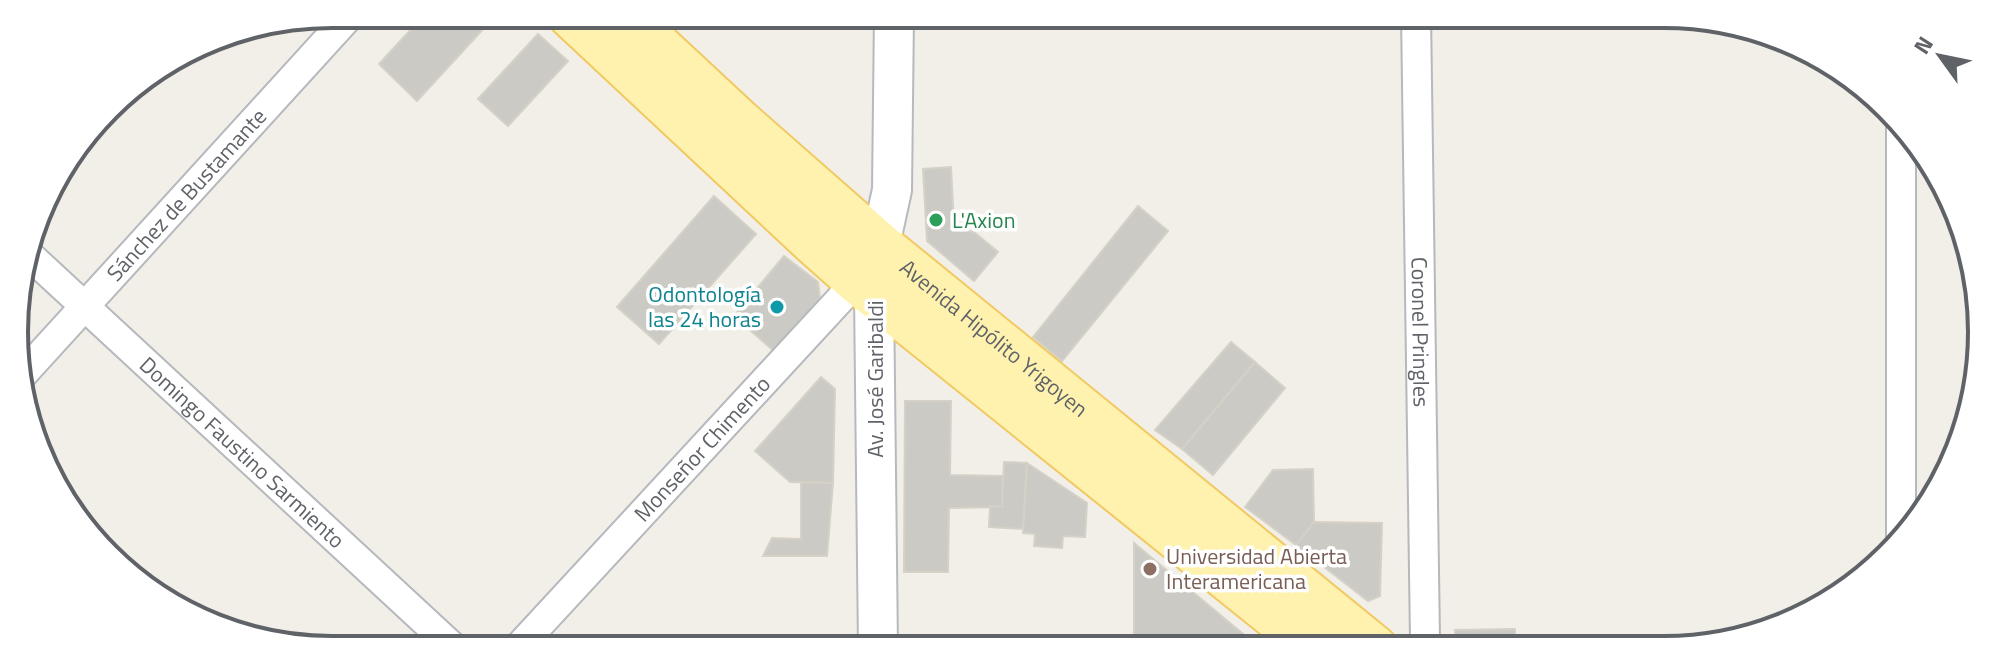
<svg xmlns="http://www.w3.org/2000/svg" width="1996" height="664" viewBox="0 0 1996 664" font-family="'Titillium Web',sans-serif">
<style>
.building{fill:#cccac5;stroke:#d6d1c6;stroke-width:2}
.lines{fill:none;stroke-linecap:round;stroke-linejoin:round}
.street-casing{stroke:#b5b8bc;stroke-width:32}
.secondary-casing{stroke:#b6babf;stroke-width:42}
.primary-casing{stroke:#f2c960;stroke-width:48}
.street{stroke:#fff;stroke-width:28}
.secondary{stroke:#fff;stroke-width:38}
.primary{stroke:#fff2af;stroke-width:44}
.leisure-dot{fill:#2e9e5b;stroke:#fff;stroke-width:3}
.culture-dot{fill:#0f9aa8;stroke:#fff;stroke-width:3}
.education-dot{fill:#8d6e63;stroke:#fff;stroke-width:3}
.labels{text-anchor:middle;stroke-width:7;stroke-linejoin:round;paint-order:stroke}
.street-label{font-size:22px;fill:#5f6368;stroke:#fff}
.leisure-label{font-size:22px;fill:#27864d;stroke:#fff;text-anchor:start}
.culture-label{font-size:22px;fill:#0d838f;stroke:#fff;text-anchor:end}
.education-label{font-size:22px;fill:#785e54;stroke:#fff;text-anchor:start}
.rim{fill:none;stroke:#5f6368;stroke-width:4}
</style>
<rect width="100%" height="100%" fill="#f1efe8"/>
<g class="building">
<path d="M425,14H497L417,101L379,64Z"/>
<path d="M538,34L568,61L508,126L478,99Z"/>
<path d="M951,167L954,225L975,233L998,252L974,281L927,241L923,169Z"/>
<path d="M714,196L756,234L659,344L617,307Z"/>
<path d="M1138,206L1168,231L1062,361L1033,337Z"/>
<path d="M784,256L818,282L820,298L775,352L734,316Z"/>
<path d="M1231,342L1255,362L1182,449L1155,430Z"/>
<path d="M1255,362L1285,388L1213,475L1182,449Z"/>
<path d="M821,377L835,389L833,483L790,482L755,451Z"/>
<path d="M905,401H951L950,475L1003,476L1002,507L949,508L948,572H904Z"/>
<path d="M1004,462L1027,463L1023,529L989,527L990,506L1002,507Z"/>
<path d="M1027,463L1087,503L1085,537L1063,536L1062,548L1034,546L1035,534L1023,533Z"/>
<path d="M1313,469L1314,522L1296,545L1245,507L1273,470Z"/>
<path d="M801,482L833,483L827,556H763L772,538L801,539Z"/>
<path d="M1314,522L1382,523L1380,596L1368,601L1296,545Z"/>
<path d="M1134,543L1260,648H1134Z"/>
<path d="M1515,629V648H1455V630Z"/>
</g>
<g class="lines">
<defs>
<g id="street">
<path id="s1" d="M1416,14L1425,640L1422,648"/>
<path id="s2" d="M28,254L456,650"/>
<path id="s3" d="M22,375L351,14"/>
<path d="M1901,538V129"/>
<path id="s4" d="M516,650L857,281L866,267"/>
</g>
<path id="secondary" d="M878,649L874,294L880,245L892,190L894,14"/>
<g id="primary">
<path d="M569,14L813,242L857,281L1314,648"/>
<path id="s5" d="M624,14L740,122L880,245L1375,648"/>
</g>
</defs>
<use href="#street" class="street-casing"/>
<use href="#secondary" class="secondary-casing"/>
<use href="#primary" class="primary-casing"/>
<use href="#street" class="street"/>
<use href="#secondary" class="secondary"/>
<use href="#primary" class="primary"/>
</g>
<circle class="leisure-dot" cx="936" cy="220" r="8"/>
<circle class="culture-dot" cx="777" cy="307" r="8"/>
<circle class="education-dot" cx="1150" cy="569" r="8"/>
<g class="labels">
<g class="street-label">
<text dy="8" stroke="none"><textPath href="#s3" startOffset="244">Sánchez de Bustamante</textPath></text>
<text dy="8" stroke="none"><textPath href="#s1" startOffset="318">Coronel Pringles</textPath></text>
<text dy="8" stroke="none"><textPath href="#s5" startOffset="492">Avenida Hipólito Yrigoyen</textPath></text>
<text transform="translate(875 379) rotate(-90)" y="8">Av. José Garibaldi</text>
<text dy="8" stroke="none"><textPath href="#s4" startOffset="274">Monseñor Chimento</textPath></text>
<text dy="8" stroke="none"><textPath href="#s2" startOffset="292">Domingo Faustino Sarmiento</textPath></text>
</g>
<g class="leisure-label">
<text x="952" y="228">L'Axion</text>
</g>
<g class="culture-label">
<text x="761" y="302">Odontología<tspan x="761" dy="25">las 24 horas</tspan></text>
</g>
<g class="education-label">
<text x="1166" y="564">Universidad Abierta<tspan x="1166" dy="25">Interamericana</tspan></text>
</g>
</g>
<path d="M0 0H1996V664H0ZM332 28H1664A304 304 0 0 1 1968 332V332A304 304 0 0 1 1664 636H332A304 304 0 0 1 28 332V332A304 304 0 0 1 332 28Z" fill="#fff" fill-rule="evenodd"/>
<path class="rim" d="M332 28H1664A304 304 0 0 1 1968 332V332A304 304 0 0 1 1664 636H332A304 304 0 0 1 28 332V332A304 304 0 0 1 332 28Z"/>
<g transform="translate(1940 56) rotate(303)" stroke="#ffffff" stroke-width="6" paint-order="stroke">
<path d="M0-6L14 30L0 20L-14 30Z" fill="#5f6368"/>
<text y="-12" font-size="22" font-weight="bold" text-anchor="middle" fill="#5f6368">N</text>
</g>
</svg>
